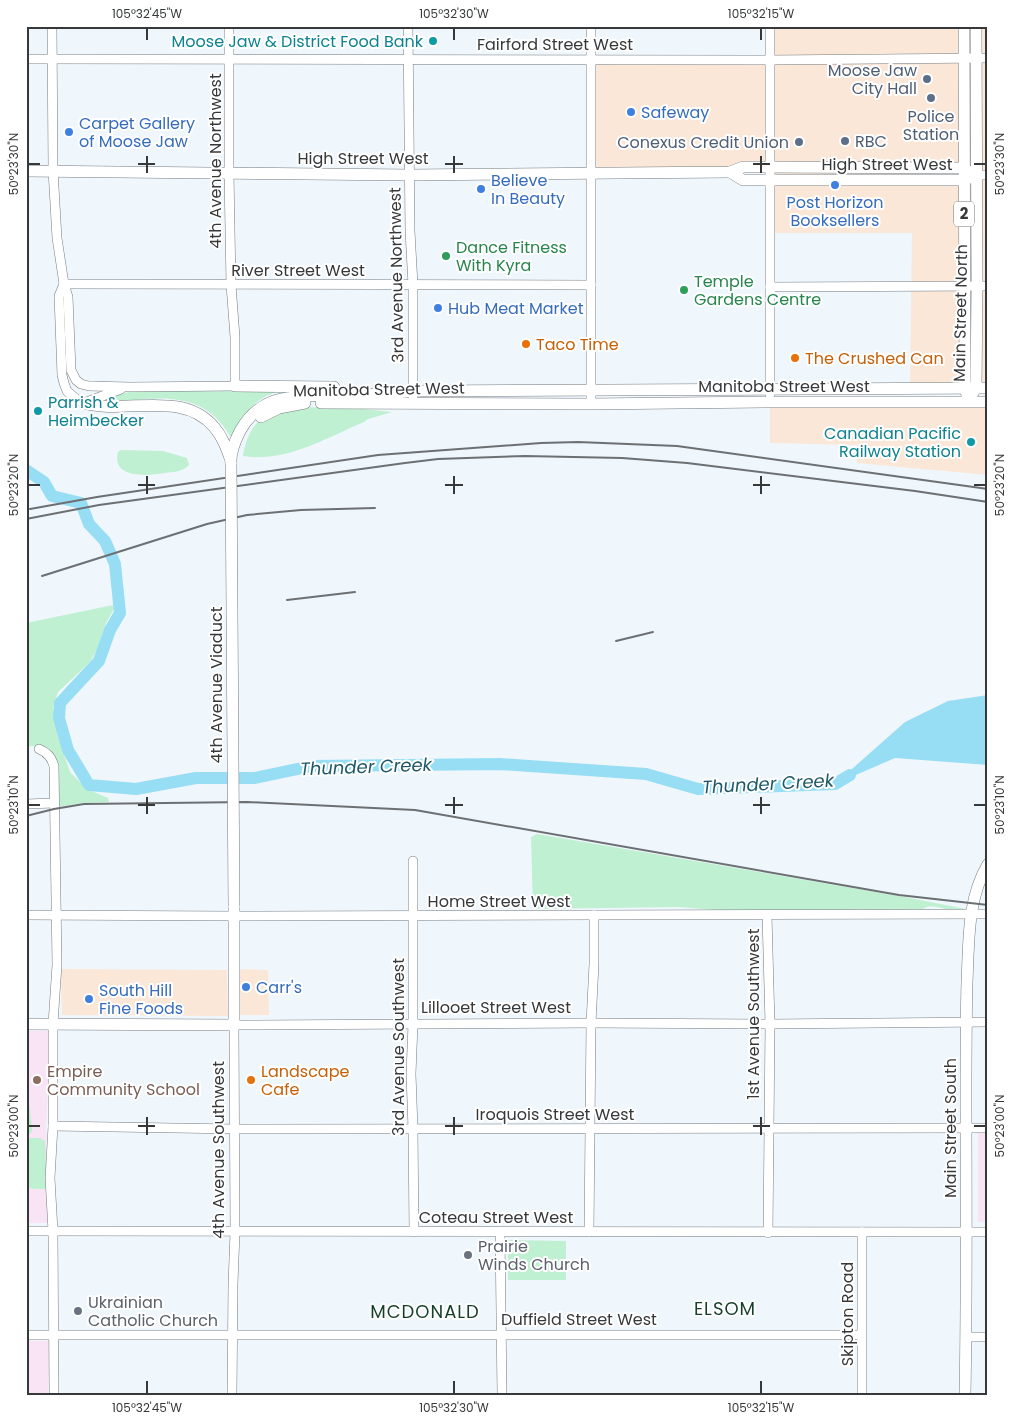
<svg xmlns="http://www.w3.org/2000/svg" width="1014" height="1421" viewBox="0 0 1014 1421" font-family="Poppins,sans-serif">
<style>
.commercial{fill:#fbe7d7}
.education{fill:#f8e4f4}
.green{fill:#c0f0d2}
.water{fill:#97def5}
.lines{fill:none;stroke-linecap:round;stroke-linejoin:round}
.river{stroke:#97def5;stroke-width:12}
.minor-casing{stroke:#757b81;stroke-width:10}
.major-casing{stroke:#757b81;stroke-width:12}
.minor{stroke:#fff;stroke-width:9}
.major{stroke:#fff;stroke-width:11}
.rail{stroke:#6d7073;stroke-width:2}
.major-bridge-casing{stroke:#757b81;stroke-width:12;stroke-linecap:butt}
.major-bridge{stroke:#fff;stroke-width:11}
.ticks{fill:none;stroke:#36383a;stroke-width:2}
.culture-dot{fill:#0f9aa8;stroke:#fff;stroke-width:2}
.service-dot{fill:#5c6f8a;stroke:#fff;stroke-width:2}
.shop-dot{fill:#3f7fe0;stroke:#fff;stroke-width:2}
.leisure-dot{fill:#2e9e5b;stroke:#fff;stroke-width:2}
.food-dot{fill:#e8710a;stroke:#fff;stroke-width:2}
.education-dot{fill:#8d6e63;stroke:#fff;stroke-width:2}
.worship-dot{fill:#6b7280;stroke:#fff;stroke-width:2}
.labels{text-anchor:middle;stroke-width:4;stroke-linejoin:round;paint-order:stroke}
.shield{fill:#fff;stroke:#727475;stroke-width:1}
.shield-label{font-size:15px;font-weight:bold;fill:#36383a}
.culture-label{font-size:16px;fill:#0d838f;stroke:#fff;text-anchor:end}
.street-label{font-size:16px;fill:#36383a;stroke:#fff}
.service-label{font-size:16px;fill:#4e5e75;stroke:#fff;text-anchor:end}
.shop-label{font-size:16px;fill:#366cbe;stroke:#fff;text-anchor:start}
.leisure-label{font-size:16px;fill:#27864d;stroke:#fff;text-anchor:start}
.food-label{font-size:16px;fill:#c56008;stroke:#fff;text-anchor:start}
.education-label{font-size:16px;fill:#785e54;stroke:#fff;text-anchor:start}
.worship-label{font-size:16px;fill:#5b616d;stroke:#fff;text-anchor:start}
.water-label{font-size:18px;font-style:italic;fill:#1e5868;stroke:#fff}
.neighbourhood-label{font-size:18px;letter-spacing:1px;fill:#153f2b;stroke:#fff}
.neatline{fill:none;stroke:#36383a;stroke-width:2}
.ticks-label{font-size:12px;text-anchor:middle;fill:#36383a}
</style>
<rect width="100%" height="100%" fill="#eff6fc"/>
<g class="commercial">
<path d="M770,26H964L965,388L910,389L912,233H770V167L591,172V59L770,60Z"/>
<rect x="976" y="26" width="12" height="362"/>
<path d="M770,402H988V475L857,463V445L770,443Z"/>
<path d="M61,969L227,970L228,1016L62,1015Z"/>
<path d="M239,969L268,970L269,1015H240Z"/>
</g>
<g class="education">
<path d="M26,1031H51L46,1128L50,1223H26Z"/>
<rect x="978" y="1132" width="10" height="90"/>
<path d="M26,1341H49L48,1395H26Z"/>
</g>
<g class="green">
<path d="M237,387L295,388C287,390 278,391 271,394C252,401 242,419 233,436H230C201,385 149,399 101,404C121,385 172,390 199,391C212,391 224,393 237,387Z"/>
<path d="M299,407L353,408L392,412L368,419L364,422C326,438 285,463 243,456C245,441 252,423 267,415C277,411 289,410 299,407Z"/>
<path d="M121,450L163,451L187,458L189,465C183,472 173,472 164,473C148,476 111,479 118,452Z"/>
<path d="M113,605L114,609L106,623L97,650L90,662L58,692L53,707L58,737L70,772L87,789L108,798L109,802L84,803L57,807L56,759L49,749L40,746H31L26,747V623Z"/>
<path d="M537,834L905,897L966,909L963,911C959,911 954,911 950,910C940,908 928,902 921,911H872L861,909L843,910H715L679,907L533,909L531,837Z"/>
<path d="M26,1077L32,1128V1131L29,1135H26Z"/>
<path d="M26,1138H40L45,1141L47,1189H34L26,1186Z"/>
<path d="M508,1240L566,1241V1280H508Z"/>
</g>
<path class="water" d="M988,695V765L895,758L835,784L905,722L948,701Z"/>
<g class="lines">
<path class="river" d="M26,470L44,482L52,496L81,503L89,524L105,541L115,564L120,613L110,630L99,661L60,703L59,718L68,750L89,785L136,789L196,778H255L312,766L500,764L646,774L698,789L835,784L850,775"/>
<defs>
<g id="minor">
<path d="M52,26L53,170L57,238L64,284L68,297L71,370L76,380L81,384L89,386L130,387L235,386V337L231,285L229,173V26"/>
<path d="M408,26L410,231L413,285V396"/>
<path d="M591,26V404"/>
<path d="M770,26V394"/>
<path d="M26,59L770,60L988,58"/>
<path d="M976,175H988"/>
<path d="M64,284L591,285"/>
<path d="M64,284L59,296L62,375L64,383L67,391L75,398L84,403L121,389"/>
<path d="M770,287L988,286"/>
<path d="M39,749C48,753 51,757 54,766L57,965L53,1024V1126L50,1178L53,1231L54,1395"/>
<path d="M26,804L54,803"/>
<path d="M413,861V1024L411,1074L413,1129L414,1232"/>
<path d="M26,915L234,916L988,914"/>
<path d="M767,915L770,1024L768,1233"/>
<path d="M53,1126L235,1129L988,1128"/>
<path d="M26,1231L988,1232"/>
<path d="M500,1232L502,1395"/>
<path d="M589,1232L591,1023L594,964V915"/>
<path d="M862,1232V1395"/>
<path d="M26,1335H861"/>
<path d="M966,1337H988"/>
<path d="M232,1395L233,1284L235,1232L234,1025L591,1023L770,1024L988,1022"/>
</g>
<g id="major">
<path d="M964,26L965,388L967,395"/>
<path d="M26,171L410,175L730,172L743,167L963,168L976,175"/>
<path d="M730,172L743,180H963L970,178"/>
<path d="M235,386L334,387"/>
<path d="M973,393L976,388L977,286L976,26"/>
<path d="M84,403C125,415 182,389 214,427C222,436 226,447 230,458"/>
<path d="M321,403L591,404L770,402H988"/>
<path d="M261,417L279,408L305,403"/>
<path d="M231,464C230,452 235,441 240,431C248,417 260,406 274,401C285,397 297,397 309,396C343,393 378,397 413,391L988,388"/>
<path d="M26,1024L234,1025V906"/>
<path d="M965,1395C967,1295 966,1195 966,1095C966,1057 966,1020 967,982C969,942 967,899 988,864"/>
</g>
</defs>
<use href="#minor" class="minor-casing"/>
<use href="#major" class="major-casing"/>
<use href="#minor" class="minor"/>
<use href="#major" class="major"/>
<g class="rail">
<path d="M30,509L97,497L378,455L541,443L578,442L677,446L988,489"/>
<path d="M26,519L99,505L405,463L438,459L525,456L622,458L687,463L915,491L988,502"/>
<path d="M42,576L207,524L247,515L301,510L375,508"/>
<path d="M287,600L355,592"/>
<path d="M616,641L653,632"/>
<path d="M26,816L54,809L84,804L247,802L415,810L899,895L988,905"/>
</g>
<defs>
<path id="major-bridge" d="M231,464L234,906"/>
</defs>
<use href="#major-bridge" class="major-bridge-casing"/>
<use href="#major-bridge" class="major-bridge"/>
</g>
<path class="ticks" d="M147,28V40M454,28V40M761,28V40M147,156V173M454,156V173M761,156V173M28,164H40M138,164H155M445,164H463M753,164H770M974,164H986M147,476V494M454,476V494M761,476V494M28,485H40M138,485H155M445,485H463M753,485H770M974,485H986M147,797V814M454,797V814M761,797V814M28,805H40M138,805H155M445,805H463M753,805H770M974,805H986M147,1117V1135M454,1117V1135M761,1117V1135M28,1126H40M138,1126H155M445,1126H463M753,1126H770M974,1126H986M147,1381V1394M454,1381V1394M761,1381V1394"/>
<g class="culture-dot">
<circle cx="433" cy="41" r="5"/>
<circle cx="38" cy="411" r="5"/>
<circle cx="971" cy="442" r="5"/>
</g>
<g class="service-dot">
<circle cx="927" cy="79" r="5"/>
<circle cx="931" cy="98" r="5"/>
<circle cx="845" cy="141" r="5"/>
<circle cx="799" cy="142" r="5"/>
</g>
<g class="shop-dot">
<circle cx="631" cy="112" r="5"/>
<circle cx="69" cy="132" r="5"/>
<circle cx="835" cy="185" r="5"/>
<circle cx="481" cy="189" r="5"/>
<circle cx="438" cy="308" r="5"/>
<circle cx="246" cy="987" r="5"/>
<circle cx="89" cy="999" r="5"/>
</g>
<g class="leisure-dot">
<circle cx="446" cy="256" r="5"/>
<circle cx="684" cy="290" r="5"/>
</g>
<g class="food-dot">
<circle cx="526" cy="344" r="5"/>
<circle cx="795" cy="358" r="5"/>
<circle cx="251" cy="1080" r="5"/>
</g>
<circle class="education-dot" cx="37" cy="1080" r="5"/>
<g class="worship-dot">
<circle cx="468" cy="1255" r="5"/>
<circle cx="78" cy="1311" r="5"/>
</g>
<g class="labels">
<rect class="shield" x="954" y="201.5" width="20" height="25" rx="4"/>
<g class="shield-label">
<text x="964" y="219">2</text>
</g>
<g class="culture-label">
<text x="423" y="47">Moose Jaw &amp; District Food Bank</text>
<text x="48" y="408" text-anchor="start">Parrish &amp;<tspan x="48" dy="18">Heimbecker</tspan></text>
<text x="961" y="439">Canadian Pacific<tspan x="961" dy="18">Railway Station</tspan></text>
</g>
<g class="street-label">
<text x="555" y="50">Fairford Street West</text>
<text x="363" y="164">High Street West</text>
<text transform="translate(215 161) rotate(-90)" y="6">4th Avenue Northwest</text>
<text x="887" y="170">High Street West</text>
<text x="298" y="276">River Street West</text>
<text transform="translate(396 275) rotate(-91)" y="6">3rd Avenue Northwest</text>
<text transform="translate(960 313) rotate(-89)" y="6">Main Street North</text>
<text x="784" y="392">Manitoba Street West</text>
<text transform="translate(379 389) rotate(-1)" y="6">Manitoba Street West</text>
<text transform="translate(216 685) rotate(-90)" y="6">4th Avenue Viaduct</text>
<text x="499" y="907">Home Street West</text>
<text x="496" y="1013">Lillooet Street West</text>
<text transform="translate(753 1014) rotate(-90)" y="6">1st Avenue Southwest</text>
<text transform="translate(398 1047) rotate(-90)" y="6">3rd Avenue Southwest</text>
<text x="555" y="1120">Iroquois Street West</text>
<text transform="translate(950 1128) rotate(-90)" y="6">Main Street South</text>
<text transform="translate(218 1150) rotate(-90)" y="6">4th Avenue Southwest</text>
<text x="496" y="1223">Coteau Street West</text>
<text transform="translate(847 1314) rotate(-90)" y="6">Skipton Road</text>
<text x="579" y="1325">Duffield Street West</text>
</g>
<g class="service-label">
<text x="917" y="76">Moose Jaw<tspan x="917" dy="18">City Hall</tspan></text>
<text x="931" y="122" text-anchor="middle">Police<tspan x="931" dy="18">Station</tspan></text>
<text x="855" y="147" text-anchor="start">RBC</text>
<text x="789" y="148">Conexus Credit Union</text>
</g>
<g class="shop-label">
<text x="641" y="118">Safeway</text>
<text x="79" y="129">Carpet Gallery<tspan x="79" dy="18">of Moose Jaw</tspan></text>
<text x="491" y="186">Believe<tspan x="491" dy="18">In Beauty</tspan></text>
<text x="835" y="208" text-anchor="middle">Post Horizon<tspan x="835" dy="18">Booksellers</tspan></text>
<text x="448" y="314">Hub Meat Market</text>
<text x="256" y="993">Carr's</text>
<text x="99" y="996">South Hill<tspan x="99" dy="18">Fine Foods</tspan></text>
</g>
<g class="leisure-label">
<text x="456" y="253">Dance Fitness<tspan x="456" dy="18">With Kyra</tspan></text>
<text x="694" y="287">Temple<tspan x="694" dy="18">Gardens Centre</tspan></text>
</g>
<g class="food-label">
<text x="536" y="350">Taco Time</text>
<text x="805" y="364">The Crushed Can</text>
<text x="261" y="1077">Landscape<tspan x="261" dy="18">Cafe</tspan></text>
</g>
<g class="education-label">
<text x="47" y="1077">Empire<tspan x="47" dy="18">Community School</tspan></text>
</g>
<g class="worship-label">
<text x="478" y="1252">Prairie<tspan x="478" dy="18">Winds Church</tspan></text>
<text x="88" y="1308">Ukrainian<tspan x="88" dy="18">Catholic Church</tspan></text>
</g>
<g class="water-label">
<text transform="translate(366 767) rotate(-2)" y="6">Thunder Creek</text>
<text transform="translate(768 784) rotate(-3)" y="6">Thunder Creek</text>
</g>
<g class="neighbourhood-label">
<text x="725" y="1315">ELSOM</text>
<text x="425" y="1318">MCDONALD</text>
</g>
</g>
<rect width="1014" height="1421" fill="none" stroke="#ffffff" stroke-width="55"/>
<rect x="28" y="28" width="958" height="1366" class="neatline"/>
<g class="ticks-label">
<text x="147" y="18">105°32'45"W</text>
<text x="454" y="18">105°32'30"W</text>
<text x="761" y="18">105°32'15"W</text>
<text transform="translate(14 164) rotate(-90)" y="4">50°23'30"N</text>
<text transform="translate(1000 164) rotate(-90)" y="4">50°23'30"N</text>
<text transform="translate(14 485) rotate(-90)" y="4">50°23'20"N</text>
<text transform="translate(1000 485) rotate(-90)" y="4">50°23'20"N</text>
<text transform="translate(14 805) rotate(-90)" y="4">50°23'10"N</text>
<text transform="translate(1000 805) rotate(-90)" y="4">50°23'10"N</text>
<text transform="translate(14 1126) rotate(-90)" y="4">50°23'00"N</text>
<text transform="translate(1000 1126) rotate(-90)" y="4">50°23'00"N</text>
<text x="147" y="1412">105°32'45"W</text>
<text x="454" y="1412">105°32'30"W</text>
<text x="761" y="1412">105°32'15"W</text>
</g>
</svg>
